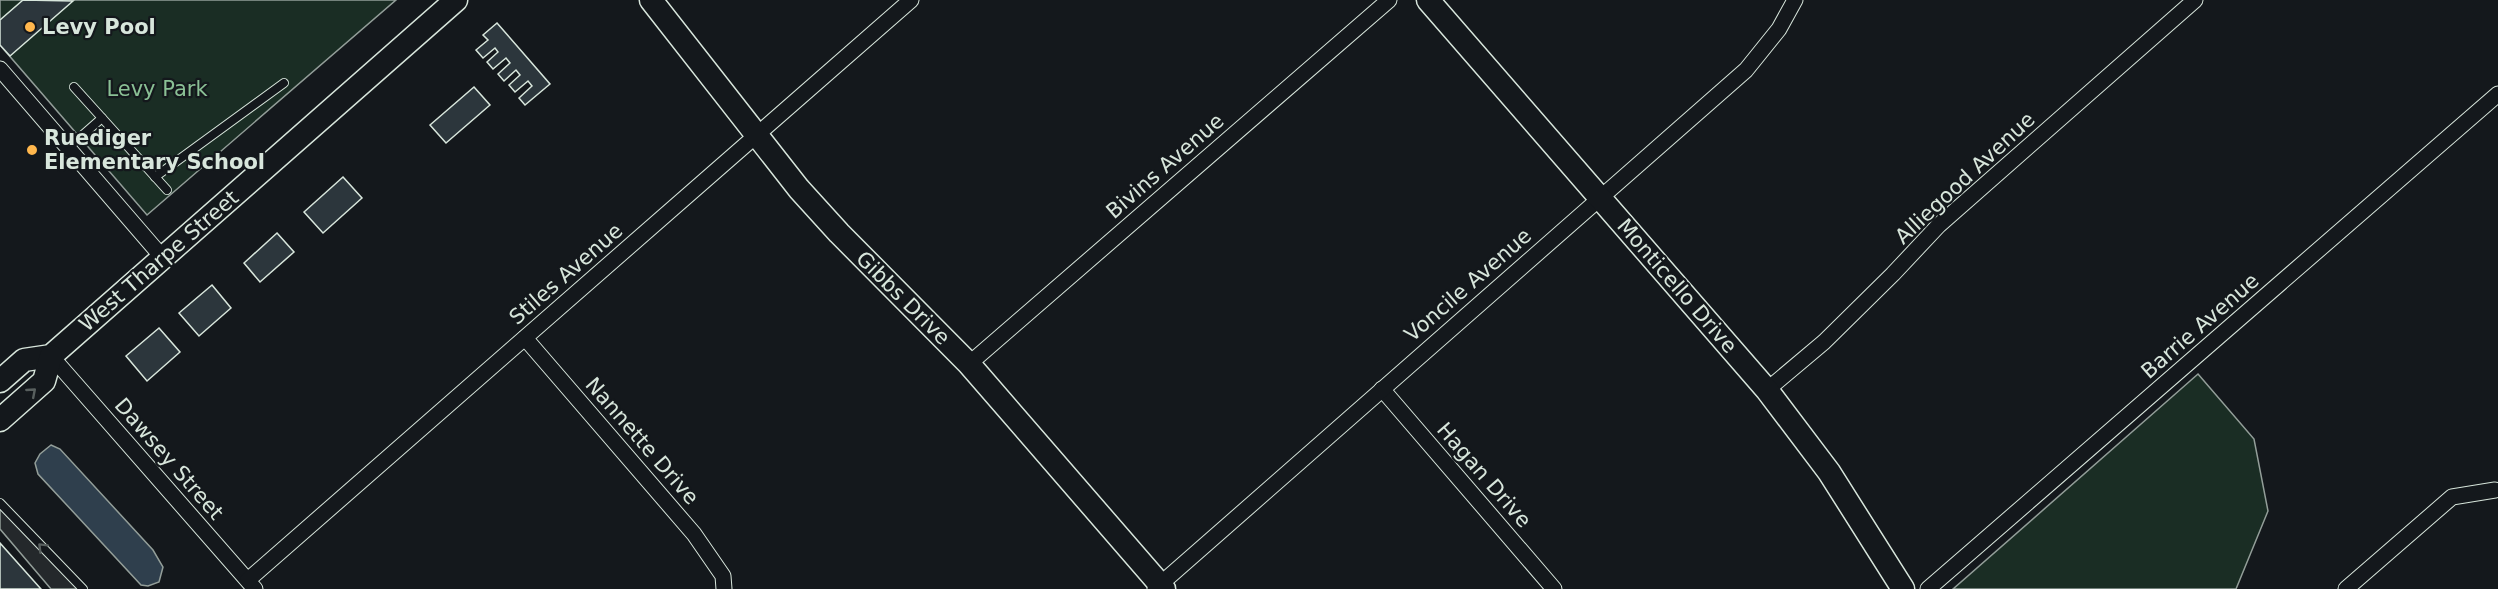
<svg xmlns="http://www.w3.org/2000/svg" width="2498" height="589" viewBox="0 0 2498 589" font-family="'DejaVu Sans',sans-serif">
<style>
.green{fill:#1a2d24;stroke:#939e99;stroke-width:1.5}
.parking{fill:#24282b;stroke:#939e99;stroke-width:1.5}
.water{fill:#2f3f4d;stroke:#939e99;stroke-width:1.5}
.building{fill:#2c363c;stroke:#d8e6dc;stroke-width:1.5}
.lines{fill:none;stroke-linecap:round;stroke-linejoin:round}
.lane-casing{stroke:#d8e6dc;stroke-width:10}
.street-casing{stroke:#d8e6dc;stroke-width:17}
.secondary-casing{stroke:#d8e6dc;stroke-width:25}
.lane{stroke:#14181c;stroke-width:8}
.street{stroke:#14181c;stroke-width:15}
.secondary{stroke:#14181c;stroke-width:22}
.oneway{stroke:#59605f}
.poi-dot{fill:#ffb74d;stroke:#14181c;stroke-width:2}
.labels{text-anchor:middle;stroke-width:4.5;stroke-linejoin:round;paint-order:stroke}
.poi-label{font-size:21px;font-weight:bold;fill:#d8e6dc;stroke:#14181c;text-anchor:start}
.park-label{font-size:21px;fill:#8ac095;stroke:#14181c}
.street-label{font-size:21px;fill:#d8e6dc;stroke:#14181c}
</style>
<rect width="100%" height="100%" fill="#14181c"/>
<g class="green">
<path d="M0,0H396L147,215L0,45Z"/>
<path d="M2198,374L2254,439L2268,511L2236,589H1953Z"/>
</g>
<path class="parking" d="M0,503L83,589H51L0,529Z"/>
<path class="water" d="M51,445L60,449L153,550L163,567L159,582L148,586L141,585L38,474L35,463L40,454Z"/>
<g class="building">
<path d="M23,0L73,1L10,56L0,45V20Z"/>
<path d="M497,23L550,84L525,105L519,98L532,86L528,81L515,92L509,85L520,75L516,70L504,81L498,74L510,63L506,58L493,69L487,62L498,52L495,48L483,58L476,50L488,40L483,35Z"/>
<path d="M474,87L490,105L446,143L430,125Z"/>
<path d="M343,177L362,198L323,233L304,212Z"/>
<path d="M277,233L294,252L260,282L244,263Z"/>
<path d="M212,285L231,308L199,336L179,313Z"/>
<path d="M159,328L180,352L147,381L126,356Z"/>
<path d="M0,543L41,589H0Z"/>
</g>
<g class="lines">
<defs>
<g id="lane">
<path d="M74,87L167,190"/>
<path d="M68,148L102,118"/>
<path d="M155,177L284,83"/>
<path d="M0,503L83,589"/>
</g>
<g id="street">
<path d="M0,69L163,258"/>
<path d="M525,338L694,534L723,576L724,589"/>
<path d="M51,356L255,589"/>
<path d="M969,364L1389,0"/>
<path d="M1382,389L1554,589"/>
<path d="M1767,390L1824,342L1893,274L1939,225L2195,0"/>
<path d="M248,580L911,0"/>
<path d="M1155,589L1746,70L1779,29L1795,0"/>
<path d="M1928,589L2498,94"/>
<path d="M2346,589L2452,497L2495,490"/>
</g>
<g id="secondary">
<path d="M651,0L799,189L839,233L969,364L1164,589"/>
<path d="M1428,0L1767,390L1829,472L1903,589"/>
<path d="M0,381L24,360L51,356L456,0"/>
<path d="M0,420L44,381L51,356"/>
</g>
</defs>
<use href="#lane" class="lane-casing"/>
<use href="#street" class="street-casing"/>
<use href="#secondary" class="secondary-casing"/>
<use href="#lane" class="lane"/>
<use href="#street" class="street"/>
<use href="#secondary" class="secondary"/>
</g>
<defs><path id="oneway-chevron" d="M-2-3.5L2.5 0L-2 3.5" fill="none" stroke-width="1.6" stroke-linecap="round" stroke-linejoin="round" transform="scale(1.5)"/></defs>
<g class="oneway">
<use href="#oneway-chevron" transform="translate(32 392) rotate(-41)"/>
<use href="#oneway-chevron" transform="translate(42 547) rotate(-135)"/>
</g>
<g class="poi-dot">
<circle cx="30" cy="27" r="6"/>
<circle cx="32" cy="150" r="6"/>
</g>
<g class="labels">
<g class="poi-label">
<text x="42" y="34">Levy Pool</text>
<text x="44" y="145">Ruediger<tspan x="44" dy="24">Elementary School</tspan></text>
</g>
<g class="park-label">
<text x="157" y="96">Levy Park</text>
</g>
<g class="street-label">
<text transform="translate(1165 166) rotate(-41)" y="7">Bivins Avenue</text>
<text transform="translate(1965 178) rotate(-43)" y="7">Alliegood Avenue</text>
<text transform="translate(159 261) rotate(-41)" y="7">West Tharpe Street</text>
<text transform="translate(566 274) rotate(-41)" y="7">Stiles Avenue</text>
<text transform="translate(1468 285) rotate(-41)" y="7">Voncile Avenue</text>
<text transform="translate(1677 286) rotate(49)" y="7">Monticello Drive</text>
<text transform="translate(903 298) rotate(45)" y="7">Gibbs Drive</text>
<text transform="translate(2200 326) rotate(-41)" y="7">Barrie Avenue</text>
<text transform="translate(642 441) rotate(49)" y="7">Nannette Drive</text>
<text transform="translate(169 459) rotate(49)" y="7">Dawsey Street</text>
<text transform="translate(1484 475) rotate(49)" y="7">Hagan Drive</text>
</g>
</g>
</svg>
